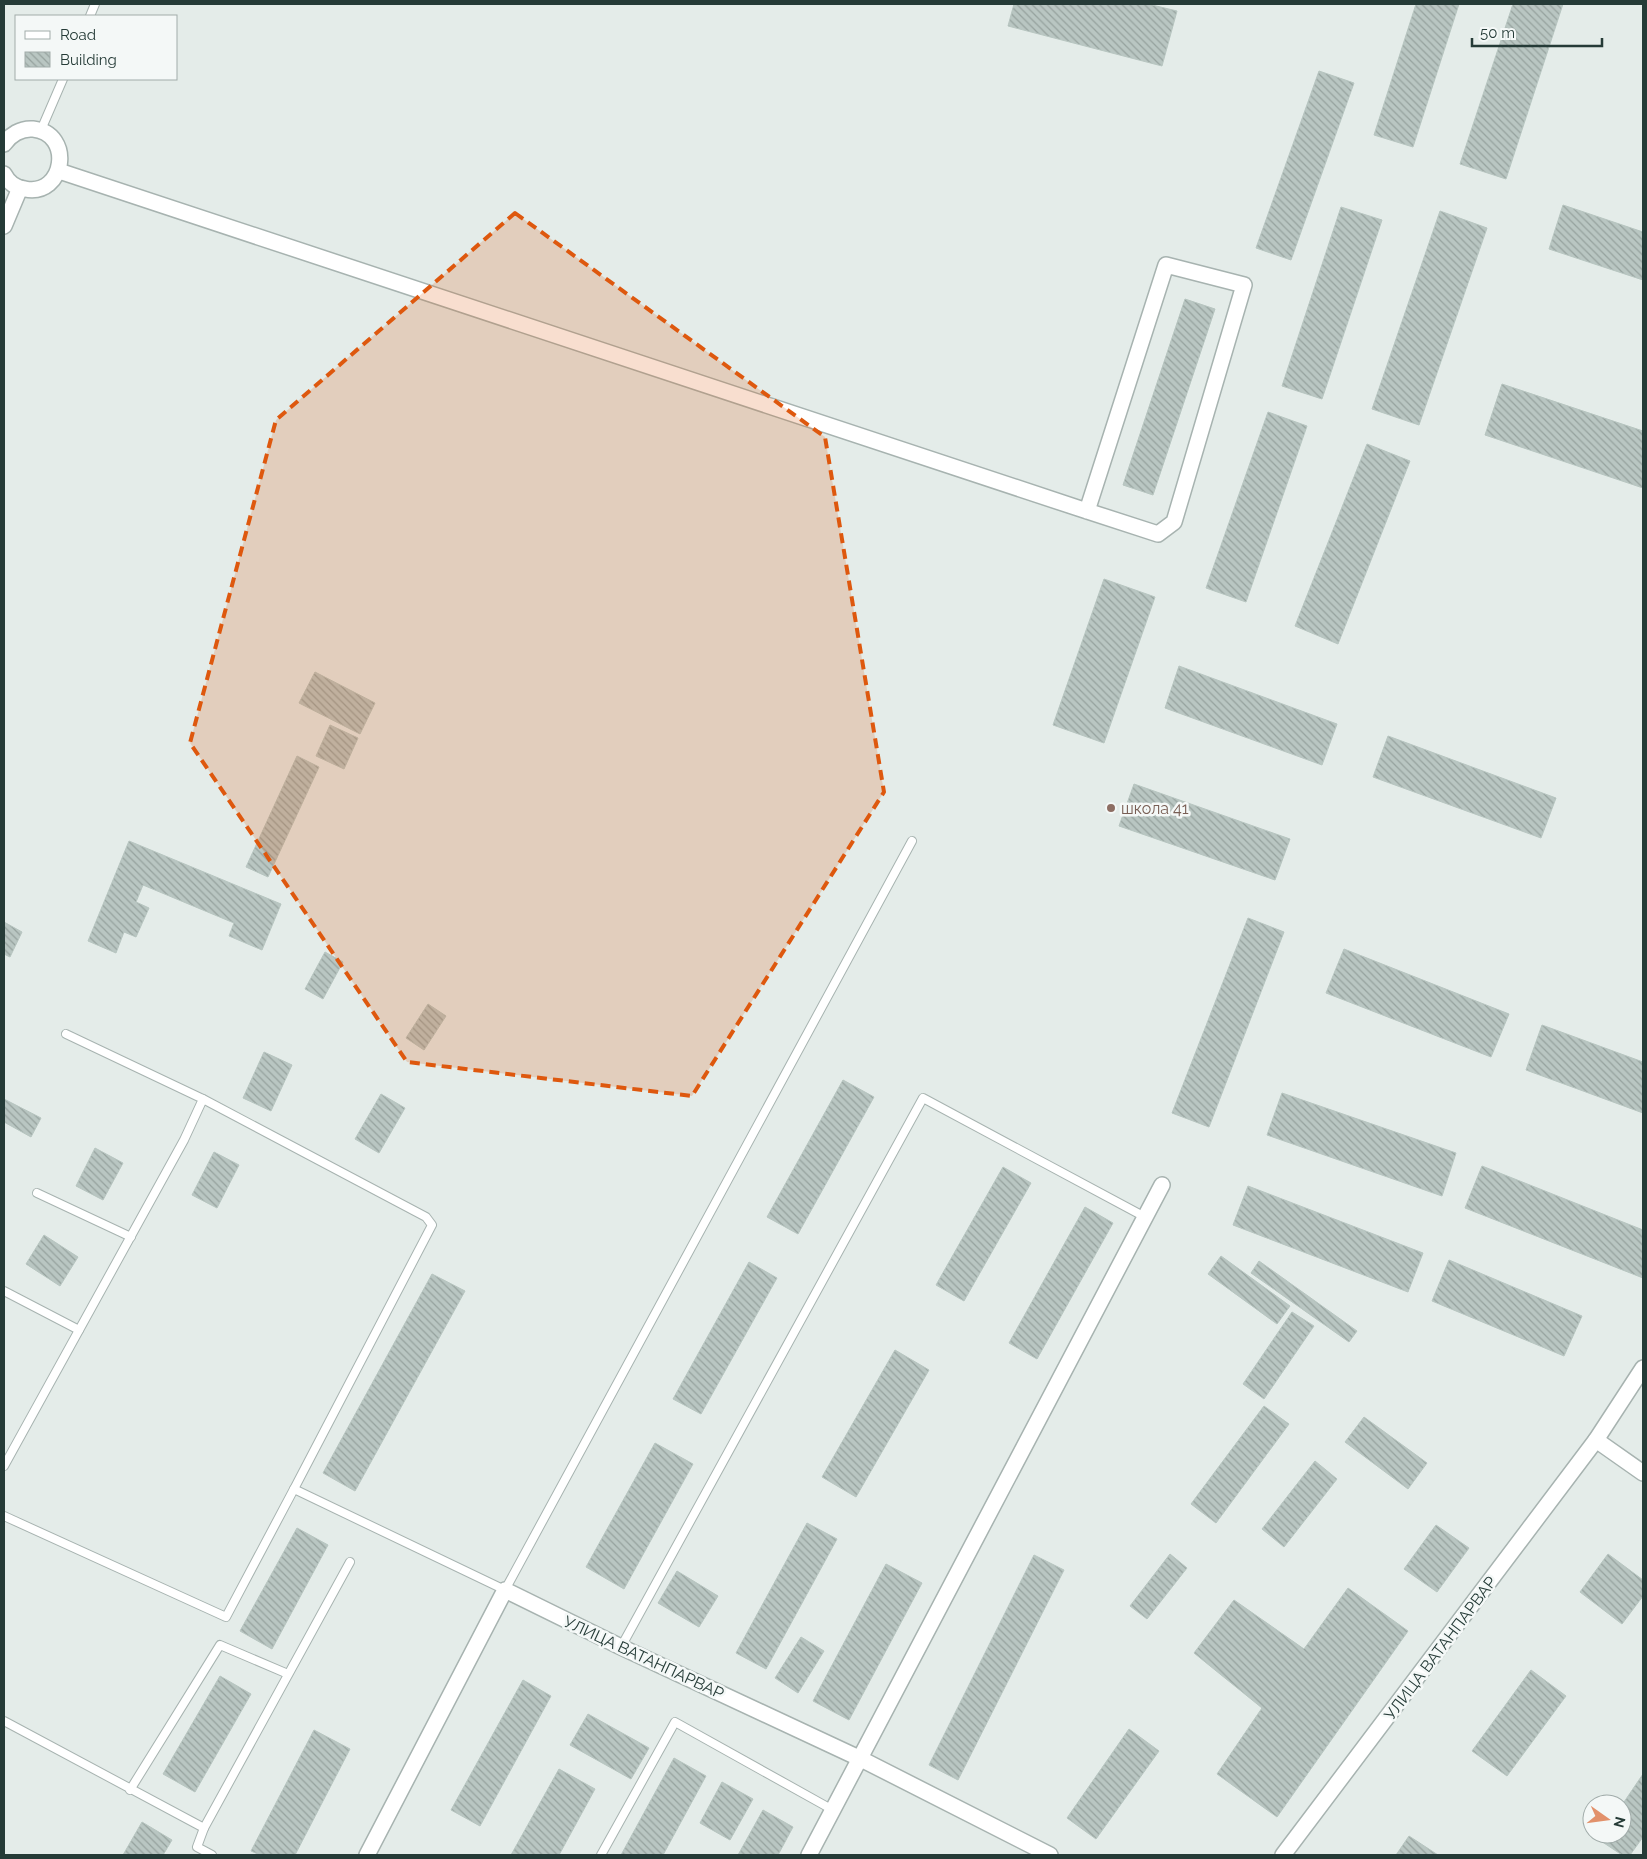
<svg xmlns="http://www.w3.org/2000/svg" width="1647" height="1859" viewBox="0 0 1647 1859" font-family="Raleway,sans-serif">
<style>
.building{fill:url(#building-back-hatch);stroke:#b7c5c0}
.lines{fill:none;stroke-linecap:round;stroke-linejoin:round}
.lane-casing{stroke:#a7b3b0;stroke-width:10}
.street-casing{stroke:#a7b3b0;stroke-width:18}
.lane{stroke:#fff;stroke-width:8}
.street{stroke:#fff;stroke-width:15}
.marked{fill:#de580e;fill-opacity:0.2;stroke:#de580e;stroke-width:4;stroke-dasharray:10 6;stroke-linejoin:round}
.education-dot{fill:#8d6e63;stroke:#f4f8f7;stroke-width:2}
.labels{text-anchor:middle;stroke-width:5;stroke-linejoin:round;paint-order:stroke}
.education-label{font-size:16px;fill:#785e54;stroke:#f4f8f7;text-anchor:start}
.street-label{font-size:16px;fill:#253b37;stroke:#f4f8f7}
</style>
<defs>
<pattern id="building-back-hatch" width="6" height="6" patternUnits="userSpaceOnUse" patternTransform="scale(1.25)"><rect width="6" height="6" fill="#b9c6c2"/><path d="M-1 5l2 2M0 0l6 6M5-1l2 2" fill="none" stroke="#96a29e"/></pattern>
</defs>
<rect width="100%" height="100%" fill="#e4ece9"/>
<g class="building">
<path d="M1014,4H1148L1177,11L1162,66L1008,26Z"/>
<path d="M1416,4H1459L1413,147L1374,135Z"/>
<path d="M1513,4H1563L1506,179L1460,164Z"/>
<path d="M1319,71L1354,83L1291,260L1256,248Z"/>
<path d="M1563,205L1643,232V280L1549,249Z"/>
<path d="M1341,207L1382,220L1322,399L1282,386Z"/>
<path d="M1440,211L1487,228L1419,425L1372,409Z"/>
<path d="M1185,299L1215,309L1153,495L1123,485Z"/>
<path d="M1502,384L1643,431V488L1485,435Z"/>
<path d="M1268,412L1307,426L1246,602L1206,588Z"/>
<path d="M1367,444L1410,461L1338,644L1295,626Z"/>
<path d="M1104,579L1155,597L1104,743L1053,725Z"/>
<path d="M1179,666L1337,724L1322,765L1165,708Z"/>
<path d="M315,672L375,703L360,734L299,703Z"/>
<path d="M330,725L358,738L344,769L316,756Z"/>
<path d="M1388,736L1556,798L1541,838L1373,777Z"/>
<path d="M297,756L319,767L268,877L246,867Z"/>
<path d="M1134,784L1290,839L1275,880L1119,826Z"/>
<path d="M129,841L281,904L262,950L229,936L234,923L143,885L136,902L149,908L136,937L124,932L116,953L88,941Z"/>
<path d="M1248,918L1284,932L1209,1127L1172,1113Z"/>
<path d="M4,922L22,932L10,957L4,954Z"/>
<path d="M1344,949L1509,1014L1491,1057L1326,993Z"/>
<path d="M325,952L343,962L323,999L305,989Z"/>
<path d="M428,1004L446,1016L424,1050L406,1038Z"/>
<path d="M1542,1025L1643,1062V1113L1526,1070Z"/>
<path d="M264,1052L292,1065L271,1111L243,1098Z"/>
<path d="M843,1080L874,1097L798,1234L767,1217Z"/>
<path d="M1282,1093L1456,1153L1442,1196L1267,1135Z"/>
<path d="M381,1094L405,1108L379,1153L355,1139Z"/>
<path d="M4,1099L41,1118L31,1137L4,1122Z"/>
<path d="M95,1148L123,1163L103,1200L76,1186Z"/>
<path d="M214,1152L239,1165L217,1208L192,1195Z"/>
<path d="M1482,1166L1643,1230V1278L1465,1208Z"/>
<path d="M1003,1167L1031,1183L964,1301L936,1285Z"/>
<path d="M1248,1186L1423,1253L1408,1292L1233,1225Z"/>
<path d="M1085,1207L1113,1223L1037,1359L1009,1343Z"/>
<path d="M44,1235L78,1257L60,1286L26,1264Z"/>
<path d="M1221,1256L1290,1306L1277,1324L1208,1274Z"/>
<path d="M1449,1260L1582,1316L1564,1356L1432,1301Z"/>
<path d="M1259,1261L1357,1331L1349,1342L1251,1273Z"/>
<path d="M749,1262L777,1278L701,1414L673,1399Z"/>
<path d="M432,1274L465,1291L355,1491L323,1473Z"/>
<path d="M1292,1312L1314,1326L1264,1399L1243,1384Z"/>
<path d="M895,1350L929,1370L856,1497L822,1477Z"/>
<path d="M1264,1406L1289,1424L1216,1523L1191,1504Z"/>
<path d="M1364,1417L1427,1463L1408,1489L1345,1442Z"/>
<path d="M655,1443L693,1464L624,1589L586,1567Z"/>
<path d="M1315,1461L1337,1479L1284,1547L1262,1529Z"/>
<path d="M807,1523L837,1539L766,1669L736,1653Z"/>
<path d="M1436,1525L1469,1548L1437,1592L1404,1569Z"/>
<path d="M297,1528L328,1545L272,1649L240,1631Z"/>
<path d="M1170,1554L1187,1568L1147,1619L1130,1606Z"/>
<path d="M1608,1554L1643,1580V1596L1622,1624L1580,1592Z"/>
<path d="M1034,1555L1064,1570L958,1780L929,1765Z"/>
<path d="M886,1564L922,1583L849,1720L813,1701Z"/>
<path d="M677,1571L718,1596L699,1627L658,1603Z"/>
<path d="M1348,1588L1408,1631L1277,1817L1217,1774L1262,1708L1194,1653L1234,1600L1304,1649Z"/>
<path d="M801,1637L824,1651L798,1693L775,1678Z"/>
<path d="M1531,1670L1566,1696L1507,1776L1472,1751Z"/>
<path d="M220,1676L251,1694L195,1792L163,1774Z"/>
<path d="M523,1680L551,1696L480,1826L451,1810Z"/>
<path d="M588,1714L649,1748L631,1779L570,1745Z"/>
<path d="M1129,1729L1159,1751L1096,1839L1067,1818Z"/>
<path d="M314,1730L350,1749L295,1855H260L251,1851Z"/>
<path d="M674,1758L706,1776L663,1855H621Z"/>
<path d="M559,1769L595,1789L559,1855H511Z"/>
<path d="M1643,1774V1837L1630,1855H1622L1598,1839L1602,1834H1622V1805Z"/>
<path d="M722,1782L753,1799L730,1840L700,1823Z"/>
<path d="M763,1810L793,1827L778,1855H738Z"/>
<path d="M142,1822L172,1840L163,1855H123Z"/>
<path d="M1409,1836L1438,1855H1396Z"/>
</g>
<g class="lines">
<defs>
<g id="lane">
<path d="M90,16L95,4"/>
<path d="M41,130L63,79"/>
<path d="M203,1099L426,1217L432,1225L294,1489"/>
<path d="M37,1193L131,1237"/>
<path d="M4,1291L79,1330"/>
<path d="M4,1466L184,1140L203,1099L66,1034"/>
<path d="M4,1516L226,1617L294,1489L505,1590L912,841"/>
<path d="M621,1647L923,1098L1145,1217"/>
<path d="M4,1721L204,1828L197,1847L212,1855"/>
<path d="M130,1790L220,1645L288,1674"/>
<path d="M204,1828L350,1562"/>
<path d="M601,1855L675,1722L833,1810"/>
</g>
<g id="street">
<path d="M4,144C10,135 21,128 33,129C74,133 65,197 25,189C16,188 8,182 4,174"/>
<path d="M59,171L1087,511L1158,534L1174,522L1244,285L1166,265L1087,511"/>
<path d="M4,226L20,188"/>
<path d="M1596,1440L1643,1473"/>
<path d="M367,1855L505,1590L621,1647L861,1759L1050,1855"/>
<path d="M809,1855L1162,1185"/>
<path d="M1283,1855L1596,1440L1643,1368"/>
</g>
</defs>
<use href="#lane" class="lane-casing"/>
<use href="#street" class="street-casing"/>
<use href="#lane" class="lane"/>
<use href="#street" class="street"/>
</g>
<path class="marked" d="M515,213L825,437L884,792L692,1096L407,1062L190,743L276,420Z"/>
<circle class="education-dot" cx="1111" cy="808" r="5"/>
<g class="labels">
<g class="education-label">
<text x="1121" y="814">школа 41</text>
</g>
<g class="street-label">
<text transform="translate(1440 1648) rotate(-53)" y="6">УЛИЦА ВАТАНПАРВАР</text>
<text transform="translate(644 1657) rotate(25)" y="6">УЛИЦА ВАТАНПАРВАР</text>
</g>
</g>
<rect width="1647" height="1859" fill="none" stroke="#253b37" stroke-width="10"/>
<rect x="15" y="15" width="162" height="65" fill="#f4f8f7" stroke="#a1acaa"/>
<rect x="25" y="31" width="25" height="8" fill="#ffffff" stroke="#a1acaa"/>
<text x="60" y="40" font-size="15" fill="#253b37">Road</text>
<rect x="25" y="52" width="25" height="15" fill="url(#building-back-hatch)" stroke="#a1acaa"/>
<text x="60" y="65" font-size="15" fill="#253b37">Building</text>
<g transform="translate(1607 1819) rotate(104)"><circle r="24" fill="#f4f8f7" stroke="#a1acaa"/>
<path d="M0-4L9 19L0 12L-9 19Z" fill="#e2916b"/>
<text y="-8" font-size="14" font-weight="bold" text-anchor="middle" fill="#253b37">N</text>
</g>
<path d="M1472 38v8h130v-8" fill="none" stroke="#253b37" stroke-width="2.5"/>
<text x="1480" y="38" font-size="15" fill="#253b37" stroke="#f4f8f7" stroke-width="4" paint-order="stroke">50 m</text>
</svg>
